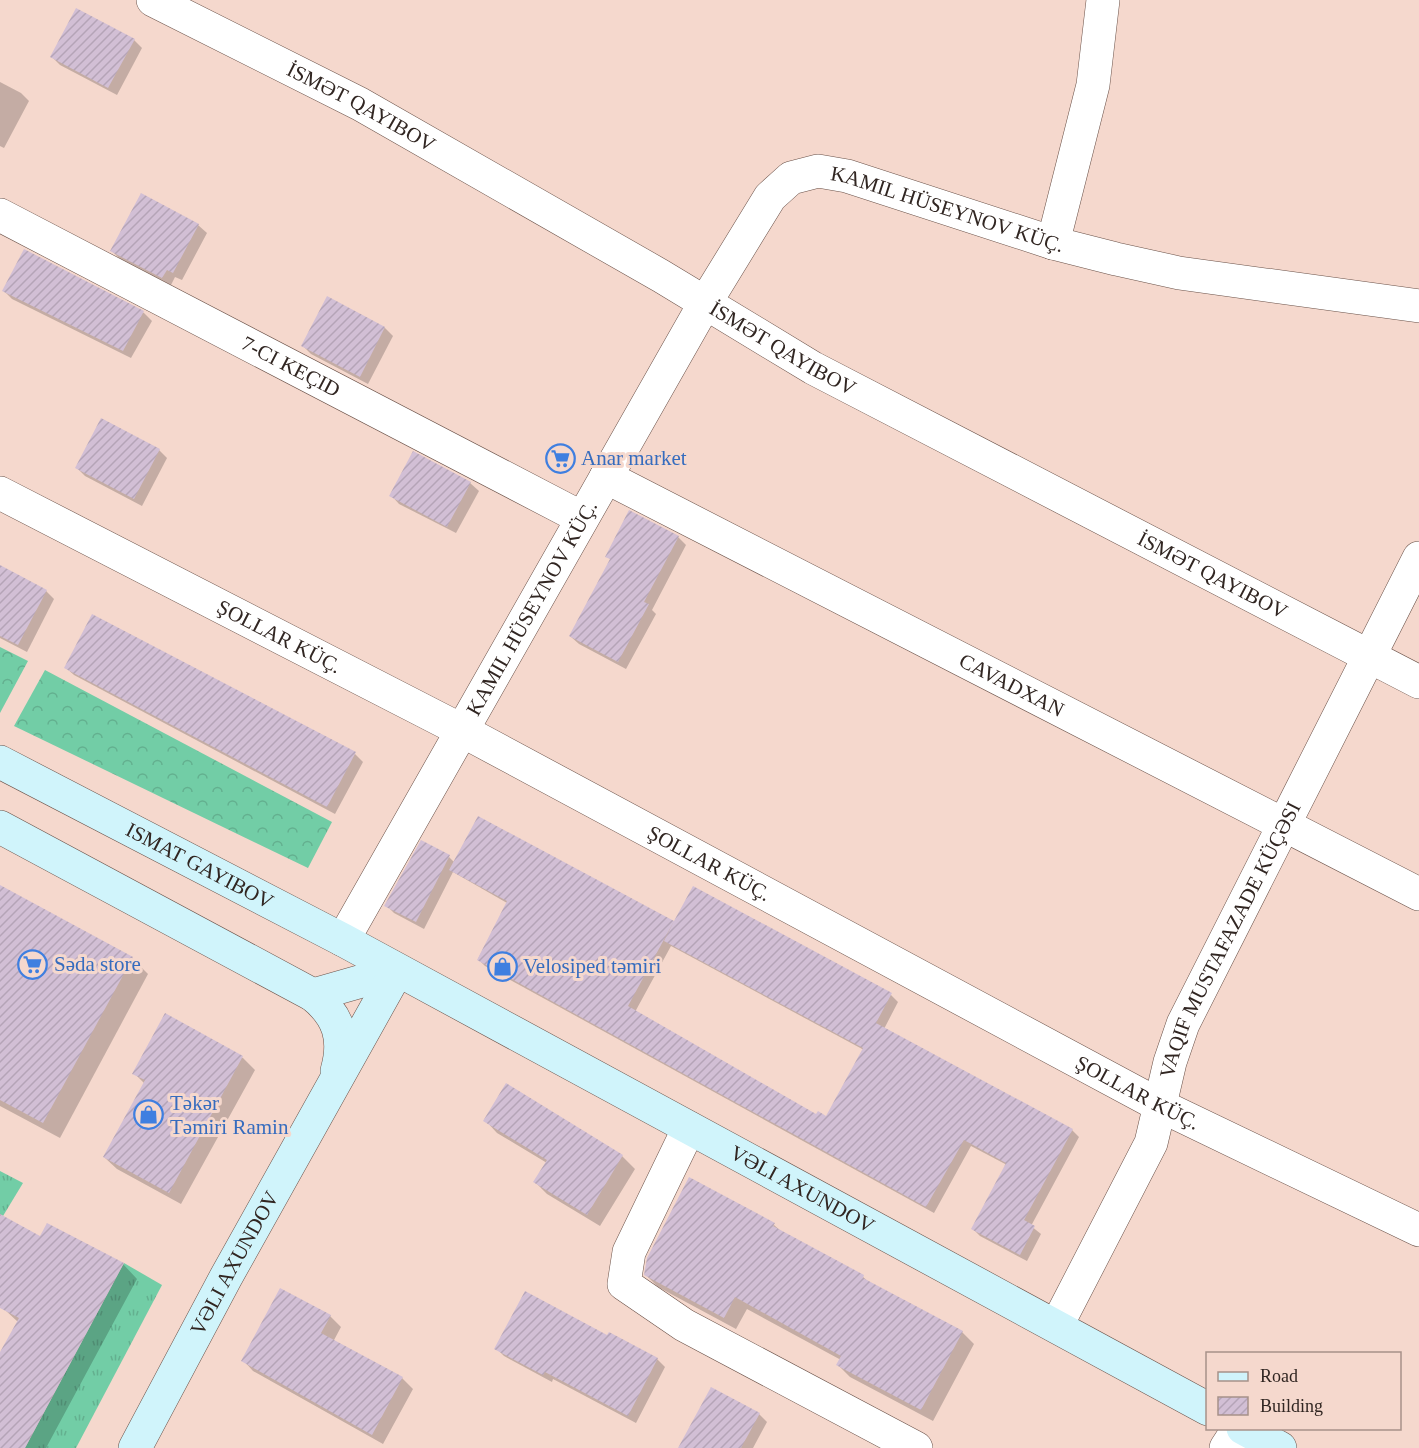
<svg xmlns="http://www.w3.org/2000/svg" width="1419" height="1448" viewBox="0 0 1419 1448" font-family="'Times New Roman',serif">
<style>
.grass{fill:url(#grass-tufts)}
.forest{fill:url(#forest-crowns)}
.shadow{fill:#0003;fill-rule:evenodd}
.building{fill:url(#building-hatch);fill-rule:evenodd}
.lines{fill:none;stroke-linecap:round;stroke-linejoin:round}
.street-casing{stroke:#6a5148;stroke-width:34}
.secondary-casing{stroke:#6a5148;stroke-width:34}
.street{stroke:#fff;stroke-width:33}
.secondary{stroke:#d0f4fb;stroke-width:33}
.labels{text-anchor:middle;stroke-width:6;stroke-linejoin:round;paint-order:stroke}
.street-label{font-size:21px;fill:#312622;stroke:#f5d8cd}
.shop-label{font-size:21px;fill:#366cbe;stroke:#f5d8cd;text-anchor:start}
</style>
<defs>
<pattern id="grass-tufts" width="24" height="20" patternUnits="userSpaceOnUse" patternTransform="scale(1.5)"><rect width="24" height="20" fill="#72cda6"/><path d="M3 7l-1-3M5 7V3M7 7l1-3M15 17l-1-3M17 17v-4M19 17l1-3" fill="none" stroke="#63b08f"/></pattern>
<pattern id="forest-crowns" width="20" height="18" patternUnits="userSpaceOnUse" patternTransform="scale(1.5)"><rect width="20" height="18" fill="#72cda6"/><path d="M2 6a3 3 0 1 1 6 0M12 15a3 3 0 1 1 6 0" fill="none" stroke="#63b08f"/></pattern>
<pattern id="building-hatch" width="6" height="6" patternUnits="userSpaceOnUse" patternTransform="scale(1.5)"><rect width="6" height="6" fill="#d2bfd5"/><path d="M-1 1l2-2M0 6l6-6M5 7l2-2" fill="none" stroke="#b5a4b7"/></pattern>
</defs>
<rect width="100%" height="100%" fill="#f5d8cd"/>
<g class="grass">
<path d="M0,1171L23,1183L3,1216L0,1214Z"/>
<path d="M124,1263L162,1285L76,1448H25Z"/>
</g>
<g class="forest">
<path d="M0,647L28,661L0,713Z"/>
<path d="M45,670L332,822L308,868L14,726Z"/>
</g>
<g class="shadow">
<path d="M134,40L142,48L117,95L60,65L52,57Z"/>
<path d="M0,82L21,93L29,101L4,148L0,146Z"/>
<path d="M198,225L207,233L182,280L175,277L171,285L120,259L112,251Z"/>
<path d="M25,251L144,313L152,321L131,358L12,299L4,291Z"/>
<path d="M328,298L385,328L393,336L368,384L311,354L303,346Z"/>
<path d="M159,450L167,458L142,506L85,476L77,468Z"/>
<path d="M470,483L479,491L456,533L399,504L391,495Z"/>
<path d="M678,537L686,545L652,610L656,614L626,669L579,644L570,636L611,560L607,556Z"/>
<path d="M0,567L46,591L54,599L27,652L0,638Z"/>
<path d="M65,667L355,754L363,762L335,814L74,675Z"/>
<path d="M478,818L675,923L694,888L891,995L898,1002L884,1029L1072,1130L1079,1137L1031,1226L1041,1234L1027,1261L980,1236L973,1229L1007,1165L971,1146L934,1213L485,966L478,959L507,903L453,872L424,929L394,913L386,905L449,857L454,862ZM671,946L864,1050L827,1118L817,1116L635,1012Z"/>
<path d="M0,887L132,958L148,974L60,1138L0,1106Z"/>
<path d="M166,1015L243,1058L255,1070L181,1204L117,1169L104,1157L145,1084L134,1073Z"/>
<path d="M506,1085L622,1156L635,1169L600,1226L547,1194L535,1182L547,1163L497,1133L485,1120Z"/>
<path d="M0,1216L41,1238L123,1264L137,1279L46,1448H0V1355L18,1322L4,1309L0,1283Z"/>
<path d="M774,1225L782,1232L863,1277L870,1283L962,1332L974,1344L933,1421L850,1377L838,1365L841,1360L747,1309L736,1329L658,1287L646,1275Z"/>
<path d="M330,1316L341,1327L333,1342L402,1378L413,1389L383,1444L253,1371L243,1360Z"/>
<path d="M608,1337L657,1359L665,1367L636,1423L553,1379L552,1382L504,1356L496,1348Z"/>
<path d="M759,1414L767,1422L753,1448H685Z"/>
</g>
<g class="building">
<path d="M76,8L135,39L108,88L50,57Z"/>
<path d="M141,193L199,224L173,273L167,270L162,278L110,251Z"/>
<path d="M24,249L144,311L123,351L2,291Z"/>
<path d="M327,296L385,327L360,377L301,346Z"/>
<path d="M101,418L160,449L134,499L75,468Z"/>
<path d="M413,451L471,482L447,527L389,496Z"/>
<path d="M629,510L679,536L644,602L649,604L618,662L569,636L610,559L605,557Z"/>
<path d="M0,565L47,590L18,645L0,636Z"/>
<path d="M92,614L356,752L327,807L64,668Z"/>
<path d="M478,816L674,921L693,886L892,993L876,1023L1073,1129L1024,1220L1035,1226L1020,1255L971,1229L1006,1163L964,1140L926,1207L477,960L507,901L449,870ZM674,921L664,941L863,1048L826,1116L818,1111L816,1114L628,1006Z"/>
<path d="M421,840L450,855L416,922L384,906Z"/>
<path d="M0,885L133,957L43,1123L0,1100Z"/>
<path d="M165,1013L243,1056L169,1193L103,1157L145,1080L132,1074Z"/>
<path d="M506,1083L623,1155L587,1215L533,1182L547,1160L483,1121Z"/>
<path d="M689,1177L775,1223L773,1226L864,1275L863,1278L963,1331L921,1410L836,1365L841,1356L735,1297L724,1318L644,1275L647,1258Z"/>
<path d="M0,1214L40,1236L47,1223L124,1263L25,1448H0V1352L19,1318L0,1308Z"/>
<path d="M280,1288L331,1315L321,1333L403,1377L372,1435L241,1361Z"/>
<path d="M525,1291L607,1335L609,1332L658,1358L628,1416L545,1372L543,1375L494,1349Z"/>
<path d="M711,1387L760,1413L741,1448H678Z"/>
</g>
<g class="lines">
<defs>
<g id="street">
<path id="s1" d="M153,0L360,104L661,276L813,368L1419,682"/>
<path id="s2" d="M0,215L582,518"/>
<path d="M1053,243L1093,85L1103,0"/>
<path id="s3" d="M606,477L1419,894"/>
<path id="s4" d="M0,493L461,730L1159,1105L1419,1230"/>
<path id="s5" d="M343,940L705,303L770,197L791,178L818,171L847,176L1053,243L1116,259L1179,273L1419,306"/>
<path d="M689,1128L629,1252L624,1284L684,1325L916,1448"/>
<path id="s6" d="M1057,1325L1151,1143L1170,1062L1183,1024L1419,558"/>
<path d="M1226,1448L1239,1428"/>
</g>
<g id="secondary">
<path id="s7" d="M0,762L343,940L1208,1409"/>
<path d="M0,827L313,995C339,1016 346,1039 337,1071"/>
<path d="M313,995L397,971"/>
<path d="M1243,1428L1280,1448"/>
<path id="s8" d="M135,1448L226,1277L397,971"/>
</g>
</defs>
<use href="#street" class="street-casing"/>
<use href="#secondary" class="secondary-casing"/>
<use href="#street" class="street"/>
<use href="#secondary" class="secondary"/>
</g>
<defs>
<symbol id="supermarket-ring" viewBox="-11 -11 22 22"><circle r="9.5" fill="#f5d8cd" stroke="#3f7fe0" stroke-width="1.5"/><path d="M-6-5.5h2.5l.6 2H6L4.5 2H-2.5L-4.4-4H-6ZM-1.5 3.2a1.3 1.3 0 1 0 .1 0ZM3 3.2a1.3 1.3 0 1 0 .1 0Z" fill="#3f7fe0"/></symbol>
<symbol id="shop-ring" viewBox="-11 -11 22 22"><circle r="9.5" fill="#f5d8cd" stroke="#3f7fe0" stroke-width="1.5"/><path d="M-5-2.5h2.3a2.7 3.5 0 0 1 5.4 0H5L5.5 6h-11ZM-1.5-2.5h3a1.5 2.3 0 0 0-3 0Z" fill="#3f7fe0"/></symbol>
</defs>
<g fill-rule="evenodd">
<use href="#supermarket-ring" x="544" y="442" width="33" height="33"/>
<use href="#supermarket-ring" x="16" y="948" width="33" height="33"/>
<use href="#shop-ring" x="486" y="950" width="33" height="33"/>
<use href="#shop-ring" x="132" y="1098" width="33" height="33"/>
</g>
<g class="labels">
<g class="street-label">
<text dy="7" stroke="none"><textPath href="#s1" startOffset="234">İSMƏT QAYIBOV</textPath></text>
<text dy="7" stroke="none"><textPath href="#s5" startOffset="1048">KAMIL HÜSEYNOV KÜÇ.</textPath></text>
<text dy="7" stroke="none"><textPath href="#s1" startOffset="720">İSMƏT QAYIBOV</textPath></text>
<text dy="7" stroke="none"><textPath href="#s2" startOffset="328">7-CI KEÇID</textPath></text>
<text dy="7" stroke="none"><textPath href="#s1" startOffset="1206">İSMƏT QAYIBOV</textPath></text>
<text dy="7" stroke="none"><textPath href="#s5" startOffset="382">KAMIL HÜSEYNOV KÜÇ.</textPath></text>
<text dy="7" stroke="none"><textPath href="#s4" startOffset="314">ŞOLLAR KÜÇ.</textPath></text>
<text dy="7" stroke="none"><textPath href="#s3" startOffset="456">CAVADXAN</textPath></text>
<text dy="7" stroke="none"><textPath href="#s4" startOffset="800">ŞOLLAR KÜÇ.</textPath></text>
<text dy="7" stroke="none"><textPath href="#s7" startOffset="225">ISMAT GAYIBOV</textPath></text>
<text dy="7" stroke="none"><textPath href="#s6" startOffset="424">VAQIF MUSTAFAZADE KÜÇƏSI</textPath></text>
<text dy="7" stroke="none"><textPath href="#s4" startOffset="1286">ŞOLLAR KÜÇ.</textPath></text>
<text dy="7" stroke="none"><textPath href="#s7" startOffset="909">VƏLI AXUNDOV</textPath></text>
<text dy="7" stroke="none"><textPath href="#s8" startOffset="210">VƏLI AXUNDOV</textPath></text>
</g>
<g class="shop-label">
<text x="581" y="465">Anar market</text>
<text x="54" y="971">Səda store</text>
<text x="523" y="973">Velosiped təmiri</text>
<text x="170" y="1110">Tәkәr<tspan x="170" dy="24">Tәmiri Ramin</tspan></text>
</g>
</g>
<rect x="1206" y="1352" width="195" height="78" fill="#f5d8cd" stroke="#a79189" stroke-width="1.5"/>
<rect x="1218" y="1372" width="30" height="9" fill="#d0f4fb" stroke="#a79189" stroke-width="1.5"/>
<text x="1260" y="1382" font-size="18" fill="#312622">Road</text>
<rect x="1218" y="1397" width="30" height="18" fill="url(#building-hatch)" stroke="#a79189" stroke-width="1.5"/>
<text x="1260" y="1412" font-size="18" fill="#312622">Building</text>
</svg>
